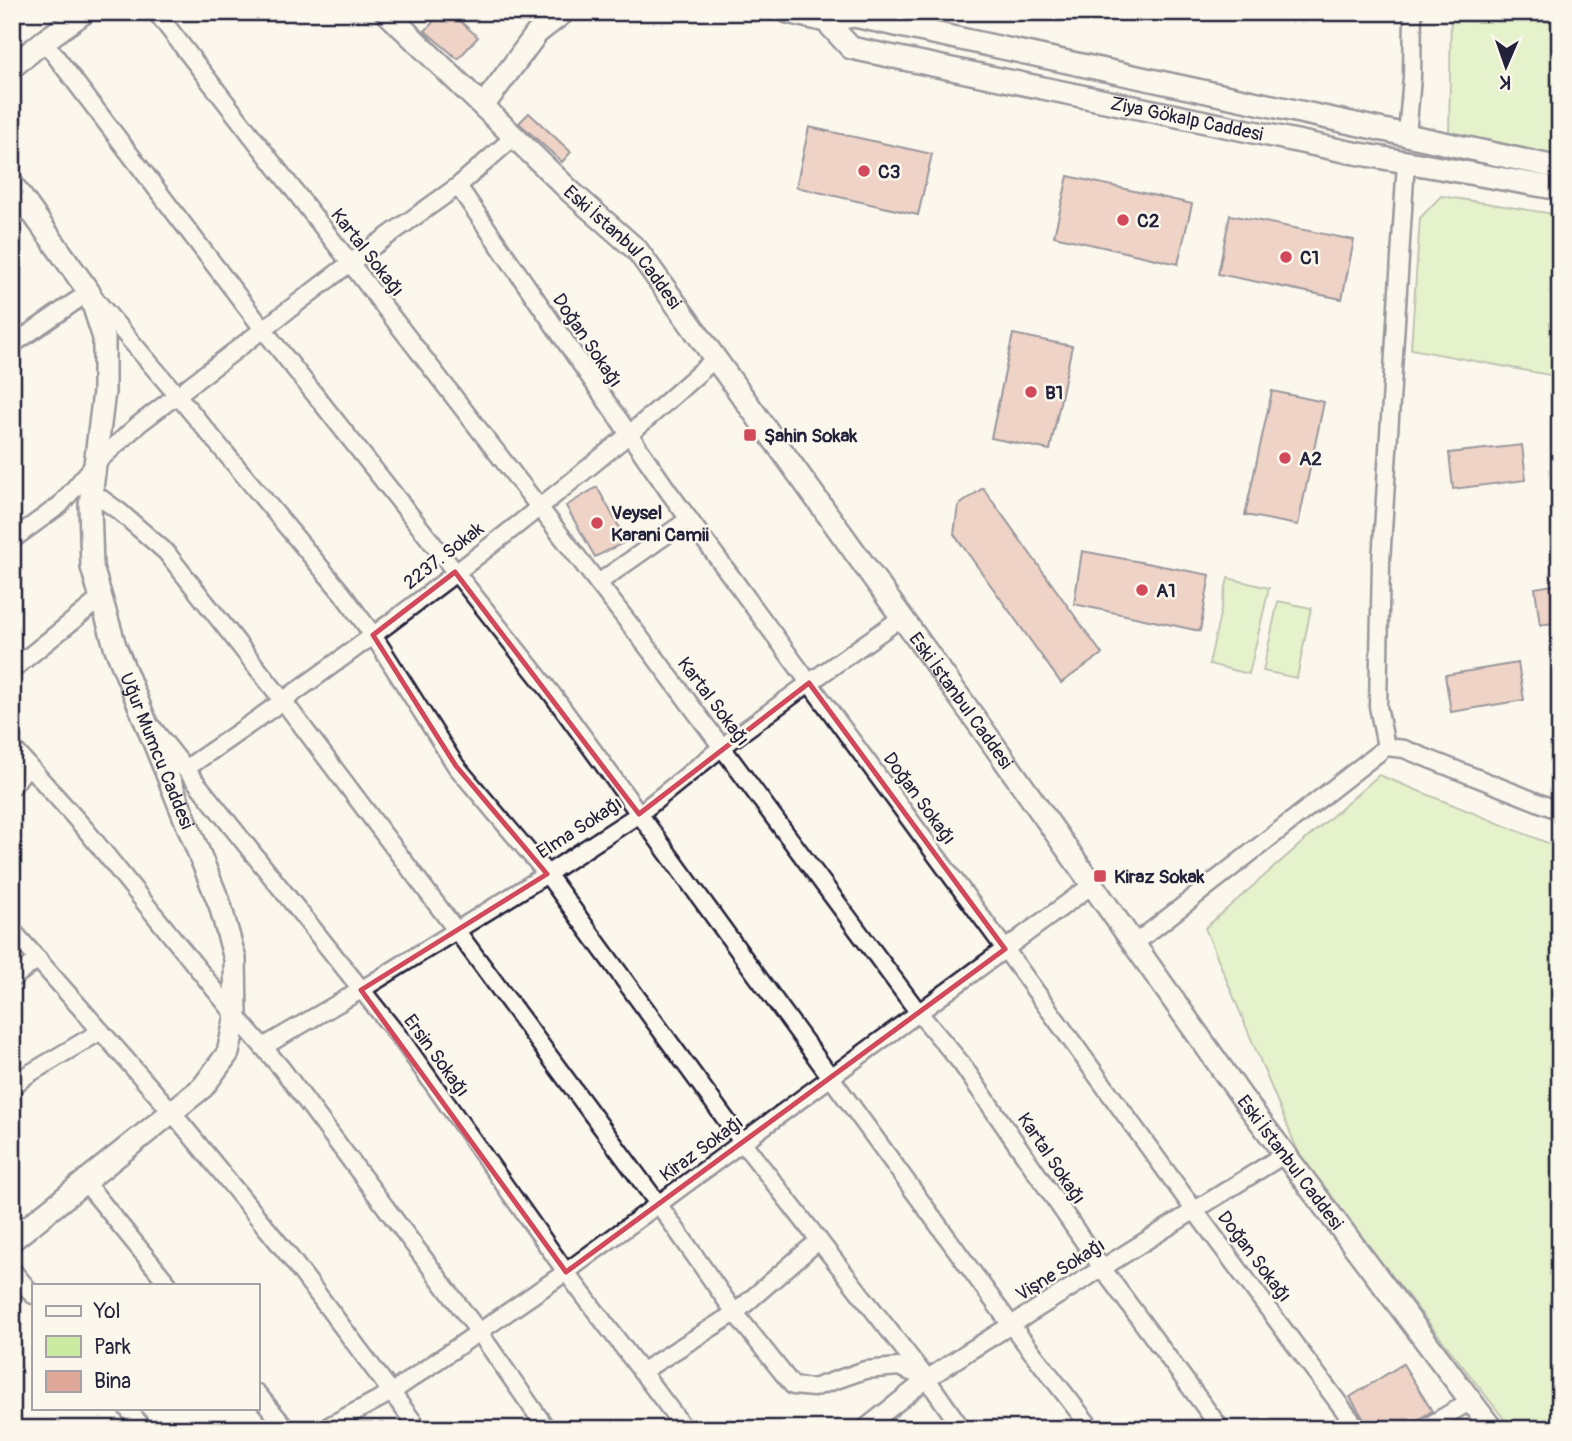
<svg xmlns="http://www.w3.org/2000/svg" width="1572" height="1441" viewBox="0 0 1572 1441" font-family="Pangolin,sans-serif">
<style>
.green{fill:#cceba2;stroke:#77866e;stroke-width:2}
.building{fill:#dfa798;stroke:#22223b;stroke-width:2}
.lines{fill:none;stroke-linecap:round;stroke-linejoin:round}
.street-casing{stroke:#22223b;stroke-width:21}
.secondary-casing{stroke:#22223b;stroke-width:26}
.street{stroke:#fbf7ec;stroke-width:16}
.secondary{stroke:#fbf7ec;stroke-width:21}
.marked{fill:none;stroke:#d1495b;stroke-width:5;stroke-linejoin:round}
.poi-dot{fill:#d1495b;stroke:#fbf7ec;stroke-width:2.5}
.labels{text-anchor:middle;stroke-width:5;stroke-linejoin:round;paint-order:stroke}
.street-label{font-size:19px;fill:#22223b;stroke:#fbf7ec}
.poi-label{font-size:19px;font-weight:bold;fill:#22223b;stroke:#fbf7ec;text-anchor:start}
</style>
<rect width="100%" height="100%" fill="#fbf7ec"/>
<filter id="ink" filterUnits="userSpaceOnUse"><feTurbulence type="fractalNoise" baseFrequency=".0143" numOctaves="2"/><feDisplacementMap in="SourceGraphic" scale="14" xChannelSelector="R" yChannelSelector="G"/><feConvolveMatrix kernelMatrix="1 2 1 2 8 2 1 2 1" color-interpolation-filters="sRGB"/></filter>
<g filter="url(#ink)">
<g class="green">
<path d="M1451,12H1560V171L1449,135Z"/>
<path d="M1441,196L1560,215V377L1411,349L1420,218Z"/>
<path d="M1228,578L1269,588L1249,674L1209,664Z"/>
<path d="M1278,601L1311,608L1297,678L1263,671Z"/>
<path d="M1379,775L1560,848V1429H1512L1302,1161L1205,928Z"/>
</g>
<g class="building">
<path d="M442,12H450L478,37L458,59L425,31Z"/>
<path d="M529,113L571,152L562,162L519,123Z"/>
<path d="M809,127L932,154L918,215L796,187Z"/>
<path d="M1068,176L1192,204L1178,264L1054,236Z"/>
<path d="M1230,215L1354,240L1342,299L1218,274Z"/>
<path d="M1013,334L1072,346L1050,450L991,438Z"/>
<path d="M1272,391L1324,402L1298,525L1245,515Z"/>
<path d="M1522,445L1526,480L1453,489L1449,453Z"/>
<path d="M597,487L627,541L595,557L566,506Z"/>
<path d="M983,488L1102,654L1061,683L954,534L958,506Z"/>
<path d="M1082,551L1210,575L1200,631L1074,604Z"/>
<path d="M1560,584V622L1540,625L1535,588Z"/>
<path d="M1518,663L1524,700L1451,712L1445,675Z"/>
<path d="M1403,1364L1432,1411L1403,1429H1370L1350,1397Z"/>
</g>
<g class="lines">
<defs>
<g id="street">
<path d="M156,12L652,653L919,1013L961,1063L1102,1268L1221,1429"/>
<path d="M44,41L263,329L552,694L1011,1325L1092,1429"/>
<path d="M1407,135L1412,77L1413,12"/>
<path d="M458,186L669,492L1005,949L1195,1211L1358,1429"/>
<path d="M12,345L89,292L177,395L342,593L373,635L456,766L547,874L743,1143L927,1379L962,1429"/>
<path d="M91,491L120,512L166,552L284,702L456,930L659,1205L735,1313L793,1386L813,1388L865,1370L899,1367L923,1377"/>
<path d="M12,540L60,505L95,464L139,424L350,263L458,186L515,136"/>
<path d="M598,583L689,519"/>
<path d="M12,670L101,598"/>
<path d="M153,728L404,1043L566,1272L685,1429"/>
<path d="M12,747L86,830L236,1016L282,1069L479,1332L547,1429"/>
<path d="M1386,747L1378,706L1381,562L1406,162"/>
<path d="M1386,747L1404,749L1560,811"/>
<path d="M185,769C338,665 485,554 627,436C657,411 686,384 715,359"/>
<path d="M12,787L28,765"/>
<path d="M12,930L172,1112L286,1252L419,1429"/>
<path d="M1134,944L1386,747"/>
<path d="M12,979L38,959"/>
<path d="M263,1047L361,990L547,874L639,814L722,747L809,683L901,618"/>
<path d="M12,1087L27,1075L101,1031"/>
<path d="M85,1182L169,1285"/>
<path d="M12,1270L33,1295"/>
<path d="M641,1372L735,1313L819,1240"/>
<path d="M257,1393L287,1429"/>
<path d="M127,1408L144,1429"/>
<path d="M323,1429L392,1392L566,1272L1092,885"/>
<path d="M864,1429L927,1379L966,1353L1285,1154"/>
<path d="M1423,1429L1471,1401"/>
</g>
<g id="secondary">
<path id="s1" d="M386,12L571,192L637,250L991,741L1241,1096L1492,1429"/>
<path d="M788,12L826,21L854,16L1560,168"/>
<path id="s2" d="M826,21L851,48L1349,152L1560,189"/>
<path d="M12,67L44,41L85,12"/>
<path d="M483,106L537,33L564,12"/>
<path id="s3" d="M12,184L89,292L104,338V392L90,505L92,567L115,646L220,905L235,959L236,1016L228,1053L203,1087L12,1240"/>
</g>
</defs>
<use href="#street" class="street-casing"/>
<use href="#secondary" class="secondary-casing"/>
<use href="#street" class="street"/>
<use href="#secondary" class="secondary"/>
</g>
</g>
<path d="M0 0H1572V1441H0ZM455,572L639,814L809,683L1005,949L566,1272L361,990L547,874L456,766L373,635Z" fill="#fbf7ec" fill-opacity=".55" fill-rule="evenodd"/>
<path class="marked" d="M455,572L639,814L809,683L1005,949L566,1272L361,990L547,874L456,766L373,635Z"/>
<g class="poi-dot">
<circle cx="864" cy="171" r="7"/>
<circle cx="1123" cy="220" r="7"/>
<circle cx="1286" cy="257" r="7"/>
<circle cx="1031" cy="392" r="7"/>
<rect x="743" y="428" width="14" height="14" rx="3.5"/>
<circle cx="1285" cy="458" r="7"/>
<circle cx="597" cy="523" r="7"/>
<circle cx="1142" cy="590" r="7"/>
<rect x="1093" y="869" width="14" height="14" rx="3.5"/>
</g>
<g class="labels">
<g class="street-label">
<text dy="7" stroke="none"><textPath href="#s2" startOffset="380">Ziya Gökalp Caddesi</textPath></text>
<text dy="7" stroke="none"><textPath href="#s1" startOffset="334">Eski İstanbul Caddesi</textPath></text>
<text transform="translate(368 252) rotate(52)" y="7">Kartal Sokağı</text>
<text transform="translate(588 340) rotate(56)" y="7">Doğan Sokağı</text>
<text transform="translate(443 555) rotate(-38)" y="7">2237. Sokak</text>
<text transform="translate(714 701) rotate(53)" y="7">Kartal Sokağı</text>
<text dy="7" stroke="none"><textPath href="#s1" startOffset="901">Eski İstanbul Caddesi</textPath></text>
<text dy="7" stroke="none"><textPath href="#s3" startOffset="606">Uğur Mumcu Caddesi</textPath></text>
<text transform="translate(920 798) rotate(54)" y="7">Doğan Sokağı</text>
<text transform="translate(579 827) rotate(-33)" y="7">Elma Sokağı</text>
<text transform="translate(437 1055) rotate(54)" y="7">Ersin Sokağı</text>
<text transform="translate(701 1148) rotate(-36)" y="7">Kiraz Sokağı</text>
<text transform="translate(1052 1158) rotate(56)" y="7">Kartal Sokağı</text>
<text dy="7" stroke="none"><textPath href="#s1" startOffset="1468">Eski İstanbul Caddesi</textPath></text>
<text transform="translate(1255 1256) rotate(53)" y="7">Doğan Sokağı</text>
<text transform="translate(1060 1269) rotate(-32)" y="7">Vişne Sokağı</text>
</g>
<g class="poi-label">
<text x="878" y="178">C3</text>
<text x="1137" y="227">C2</text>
<text x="1300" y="264">C1</text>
<text x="1045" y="399">B1</text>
<text x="764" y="442">Şahin Sokak</text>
<text x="1299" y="465">A2</text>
<text x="611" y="519">Veysel<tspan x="611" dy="22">Karani Camii</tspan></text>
<text x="1156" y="597">A1</text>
<text x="1114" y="883">Kiraz Sokak</text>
</g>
</g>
<rect width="1572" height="1441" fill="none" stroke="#fbf7ec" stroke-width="42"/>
<rect x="21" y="21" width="1530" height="1399" fill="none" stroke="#22223b" stroke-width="2.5" filter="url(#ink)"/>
<rect x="32" y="1284" width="228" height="126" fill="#fbf7ec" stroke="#a4a2a5" stroke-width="2"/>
<rect x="46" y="1306" width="35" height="10" fill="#fbf7ec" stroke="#a4a2a5" stroke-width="2"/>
<text x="94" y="1318" font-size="21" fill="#22223b">Yol</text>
<rect x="46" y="1336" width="35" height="21" fill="#cceba2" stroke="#a4a2a5" stroke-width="2"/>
<text x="94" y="1354" font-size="21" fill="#22223b">Park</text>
<rect x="46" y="1371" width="35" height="21" fill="#dfa798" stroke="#a4a2a5" stroke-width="2"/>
<text x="94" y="1388" font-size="21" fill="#22223b">Bina</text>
<g transform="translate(1506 66) rotate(182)" stroke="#fbf7ec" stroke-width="5" paint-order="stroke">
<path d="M0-5L12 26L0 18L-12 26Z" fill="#22223b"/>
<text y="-10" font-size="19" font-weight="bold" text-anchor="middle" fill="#22223b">K</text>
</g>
</svg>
